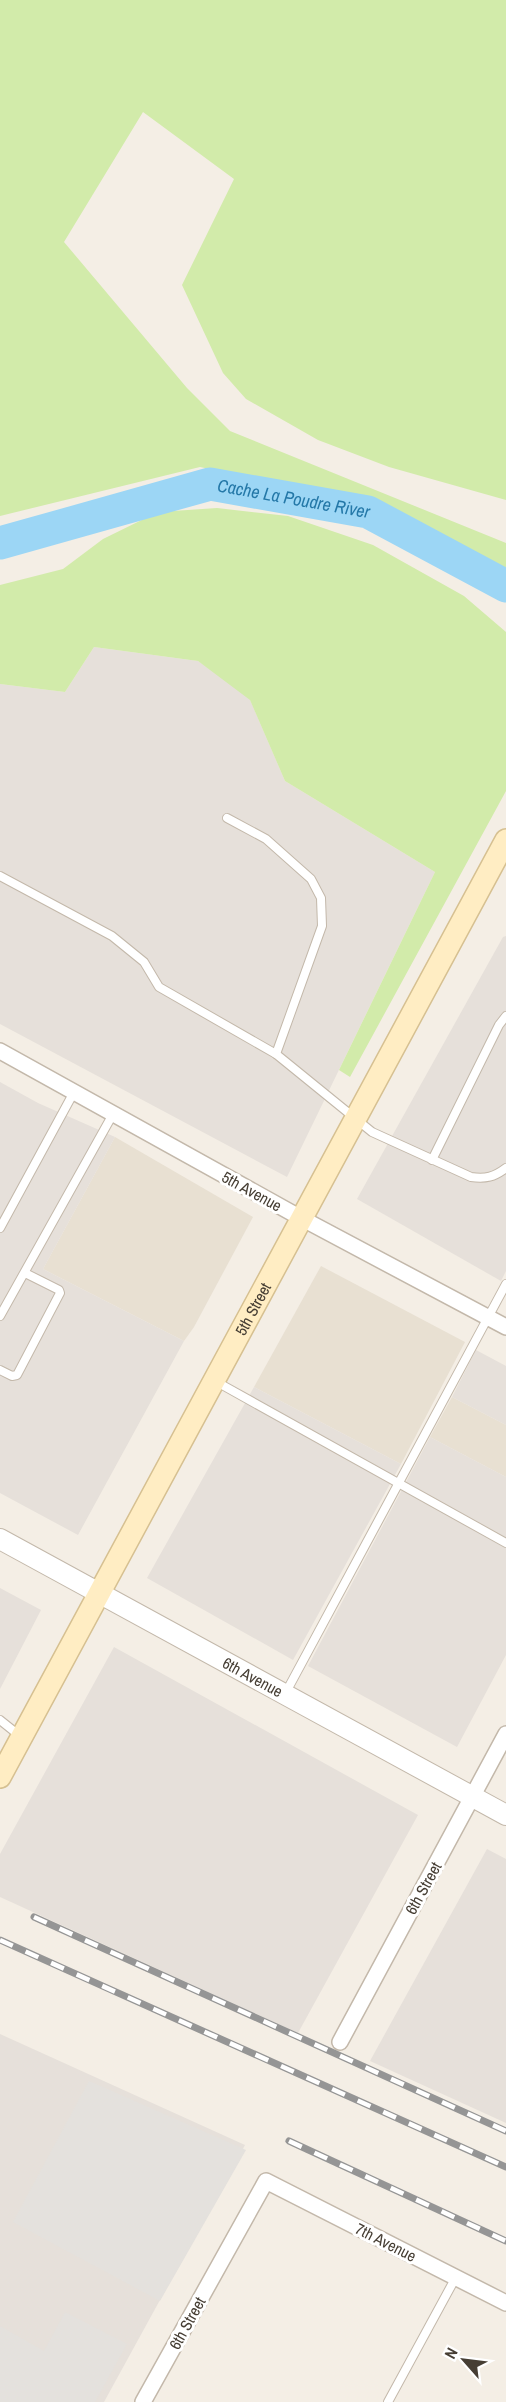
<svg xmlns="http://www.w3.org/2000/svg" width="506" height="2402" viewBox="0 0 506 2402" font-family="'Archivo Narrow',sans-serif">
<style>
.residential{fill:#e8e0d2}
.industrial{fill:#e6e0da}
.green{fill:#d2ebaa}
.parking{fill:#e4e1dd}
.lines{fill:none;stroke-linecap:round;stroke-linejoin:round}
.river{stroke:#9cd6f5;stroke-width:33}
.service-casing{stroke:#c3b8aa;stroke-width:10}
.minor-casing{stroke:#c3b8aa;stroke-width:18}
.tertiary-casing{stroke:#c3b8aa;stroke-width:22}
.secondary-casing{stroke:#d6c091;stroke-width:24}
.service{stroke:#fff;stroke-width:8}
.minor{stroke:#fff;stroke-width:15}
.tertiary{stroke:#fff;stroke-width:20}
.secondary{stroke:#ffedc3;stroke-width:21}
.rail-casing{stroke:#959595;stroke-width:7}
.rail{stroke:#fff;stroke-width:4.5;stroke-dasharray:14;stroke-linecap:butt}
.labels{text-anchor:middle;stroke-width:6;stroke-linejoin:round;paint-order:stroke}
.street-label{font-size:16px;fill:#463e34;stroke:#fff}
.water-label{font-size:18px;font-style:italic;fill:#2478a8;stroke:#fff}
</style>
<rect width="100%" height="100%" fill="#f4eee5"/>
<g class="residential">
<path d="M115,1137L253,1217L194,1327L184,1341L43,1269Z"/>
<path d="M321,1266L465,1342L401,1464L254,1387Z"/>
<path d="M452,1397L506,1425V1477L430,1437Z"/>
</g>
<g class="industrial">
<path d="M94,647L198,661L248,695L285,781L435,872L287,1177L0,1024V684L65,692Z"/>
<path d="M506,936V1271L501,1281L357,1199L503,937Z"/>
<path d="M0,1082L38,1103L115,1137L43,1269L184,1341L78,1535L0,1493Z"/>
<path d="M476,1350L506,1366V1425L452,1397Z"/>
<path d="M254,1387L401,1464L293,1660L147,1578Z"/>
<path d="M430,1437L506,1477V1655L457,1747L308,1666Z"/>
<path d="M0,1588L41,1610L0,1689Z"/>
<path d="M114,1647L418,1815L298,2033L0,1897V1854Z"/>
<path d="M487,1849L506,1859V2123L370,2061Z"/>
<path d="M0,2034L245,2145L104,2402H0Z"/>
</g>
<g class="green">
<path d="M0,0H506V500L389,467L318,440L246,399L223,373L182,285L234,179L143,112L64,242L187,388L230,431L506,543V573L352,499L200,467L0,516Z"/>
<path d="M217,508L288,516L373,545L464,596L506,632V791L350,1077L339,1070L435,872L285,781L250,700L198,661L94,647L65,692L0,684V585L63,569L103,539L158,512Z"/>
</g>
<g class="parking">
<path d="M89,2081L246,2150L160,2301L13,2222Z"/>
<path d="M65,2312L127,2344L95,2402H0V2326L44,2351Z"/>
</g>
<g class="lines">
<path class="river" id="s1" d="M0,543L210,484L368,512L506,586"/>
<defs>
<g id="service">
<path d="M227,818L266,839L311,879L321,898L322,926L276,1054"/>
<path d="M0,876L112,936L144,962L159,987L276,1054L372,1132L471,1177C486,1179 494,1177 506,1168"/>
<path d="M432,1160L499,1025L506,1016"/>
<path d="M0,1228L74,1092"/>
<path d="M0,1316L113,1114"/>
<path d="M0,1370L12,1376L17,1375L60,1293L59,1290L25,1273"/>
<path d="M215,1381L506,1543"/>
<path d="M285,1694L506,1284"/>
<path d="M0,1720L20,1736"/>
<path d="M388,2402L456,2277"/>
</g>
<g id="minor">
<path d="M0,1051L301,1218L506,1327"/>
<path d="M340,2042L506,1734"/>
<path d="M143,2402L266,2181L506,2303"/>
</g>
<g id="tertiary">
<path id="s2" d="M0,1539L506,1815"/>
</g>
<g id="secondary">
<path id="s3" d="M0,1777L506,840"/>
</g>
</defs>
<use href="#service" class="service-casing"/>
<use href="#minor" class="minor-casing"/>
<use href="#tertiary" class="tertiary-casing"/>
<use href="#secondary" class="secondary-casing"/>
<use href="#service" class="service"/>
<use href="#minor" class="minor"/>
<use href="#tertiary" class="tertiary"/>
<use href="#secondary" class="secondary"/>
<defs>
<g id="rail">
<path d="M34,1917L506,2131"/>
<path d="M0,1940L506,2167"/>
<path d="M289,2141L506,2241"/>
</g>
</defs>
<use href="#rail" class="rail-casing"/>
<use href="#rail" class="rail"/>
</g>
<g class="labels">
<g class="street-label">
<text transform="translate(252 1191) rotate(29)" y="6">5th Avenue</text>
<text dy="6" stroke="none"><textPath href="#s3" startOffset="532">5th Street</textPath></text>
<text dy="6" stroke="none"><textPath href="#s2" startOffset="288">6th Avenue</textPath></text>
<text transform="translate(423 1888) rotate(-61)" y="6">6th Street</text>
<text transform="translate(386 2242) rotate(27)" y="6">7th Avenue</text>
<text transform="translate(187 2323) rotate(-61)" y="6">6th Street</text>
</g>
<g class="water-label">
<text dy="6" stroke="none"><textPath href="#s1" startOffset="303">Cache La Poudre River</textPath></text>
</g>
</g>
<g transform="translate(464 2360) rotate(298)" stroke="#ffffff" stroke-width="4.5" paint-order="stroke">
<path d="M0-4.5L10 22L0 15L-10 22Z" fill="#463e34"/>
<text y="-9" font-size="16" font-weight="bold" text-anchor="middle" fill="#463e34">N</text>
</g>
</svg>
